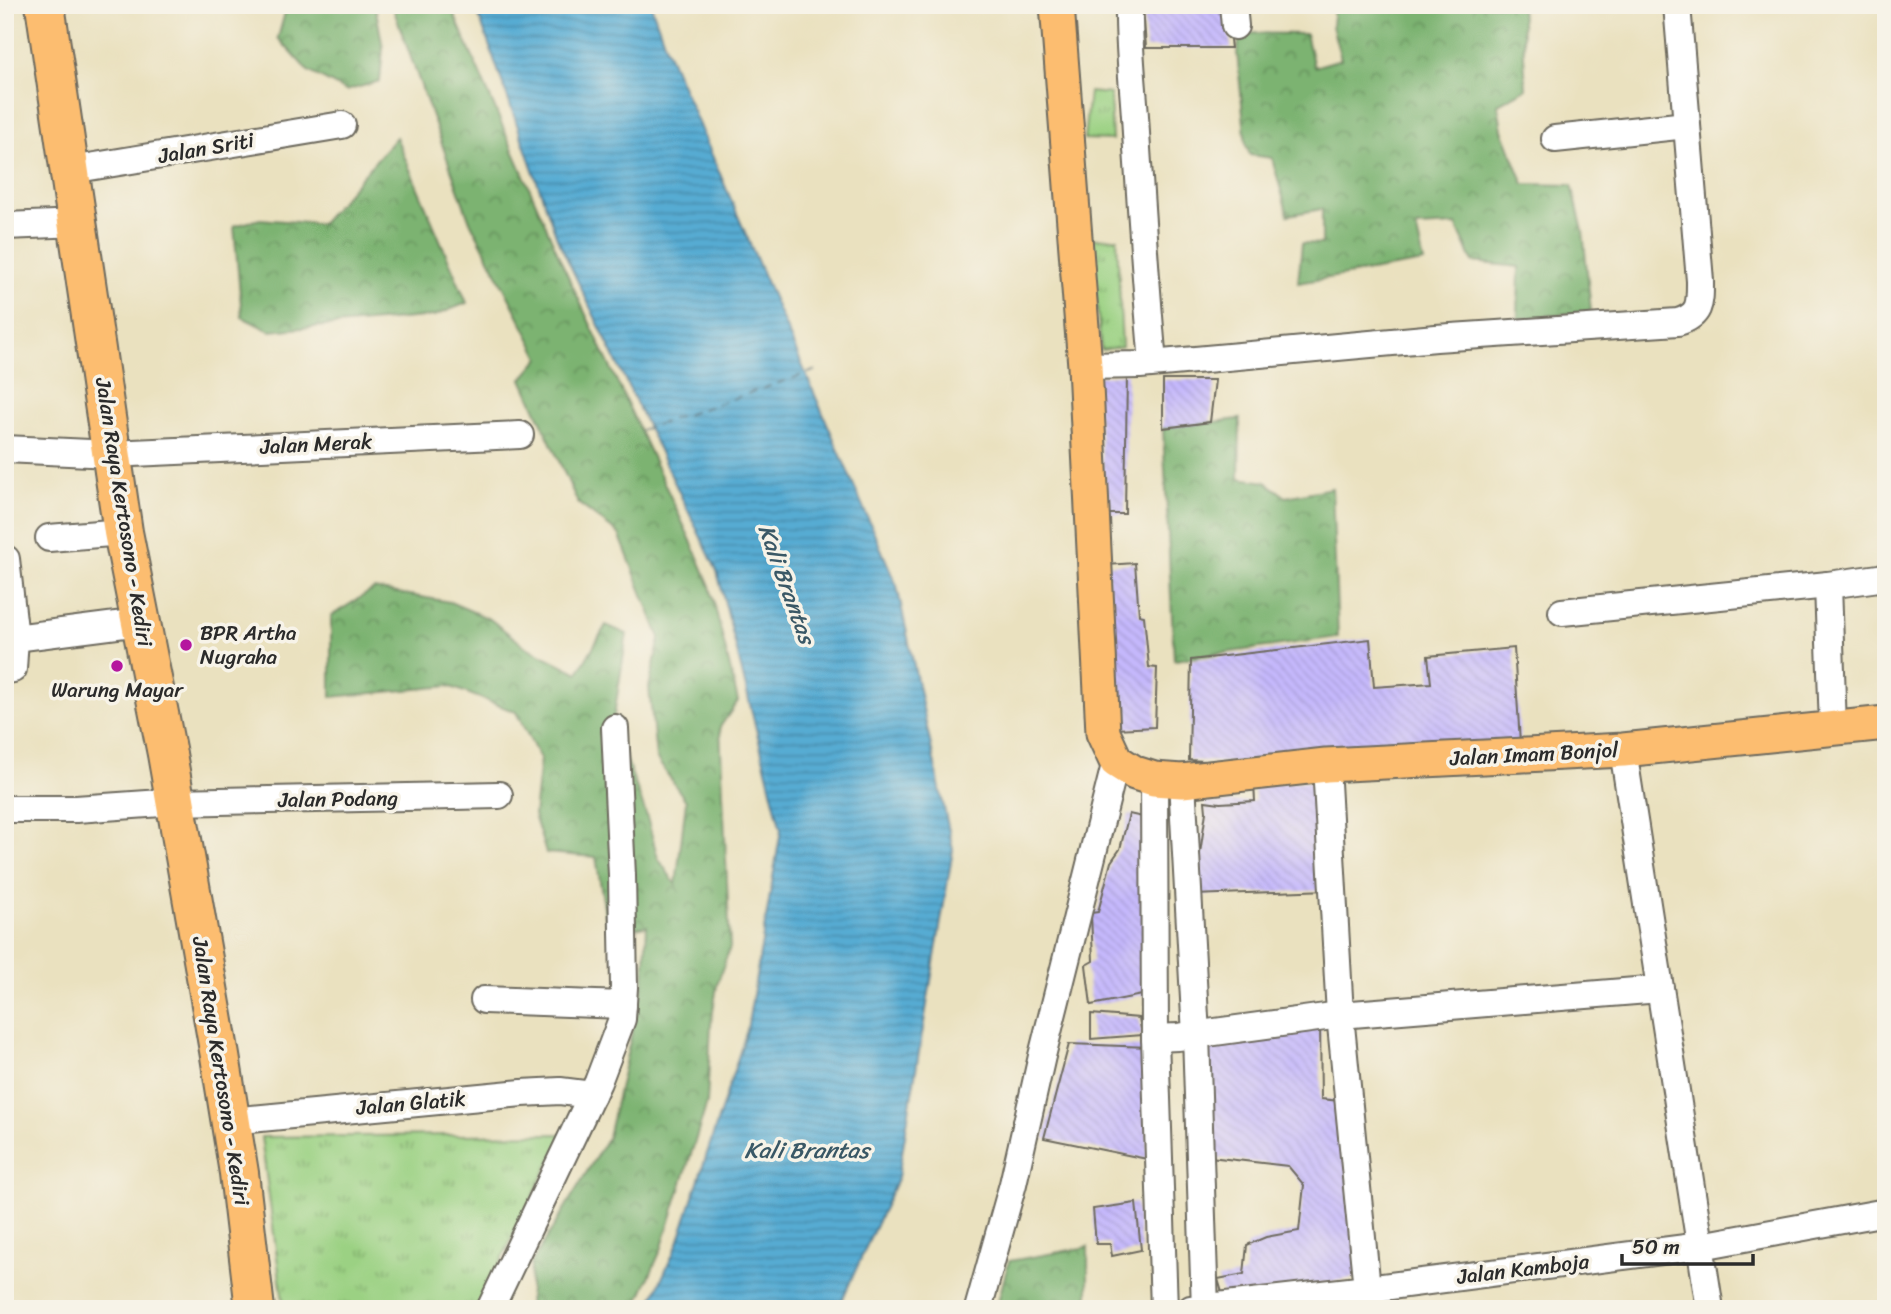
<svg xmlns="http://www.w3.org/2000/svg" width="1891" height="1314" viewBox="0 0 1891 1314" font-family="Sriracha,sans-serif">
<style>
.grass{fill:url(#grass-tufts);stroke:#637e57;stroke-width:2}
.forest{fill:url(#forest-crowns);stroke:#546f4e;stroke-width:2}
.water{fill:url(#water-rules);stroke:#416c7f;stroke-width:2}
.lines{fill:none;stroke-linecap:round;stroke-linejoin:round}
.ferry{stroke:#3a5866;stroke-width:2;stroke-dasharray:9 7;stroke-linecap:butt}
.building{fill:url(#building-back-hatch)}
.minor-casing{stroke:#6e6b5f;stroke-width:30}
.major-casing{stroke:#6e6b5f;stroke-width:37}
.highway-casing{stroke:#6e6b5f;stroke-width:42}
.minor{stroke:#fff;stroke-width:26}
.major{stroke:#fcbd6f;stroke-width:33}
.highway{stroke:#fcbd6f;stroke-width:38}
.poi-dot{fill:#b5179e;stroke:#f7f3e8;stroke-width:2.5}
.labels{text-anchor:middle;stroke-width:7;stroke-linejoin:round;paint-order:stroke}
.street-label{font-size:21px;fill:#2b2b2b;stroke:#f7f3e8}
.poi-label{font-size:21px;fill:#2b2b2b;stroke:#f7f3e8;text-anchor:start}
.water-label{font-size:23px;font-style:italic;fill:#3a5866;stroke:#f7f3e8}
</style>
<defs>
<pattern id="grass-tufts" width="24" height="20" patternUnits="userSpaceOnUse" patternTransform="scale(1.75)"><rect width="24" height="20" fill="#9bd183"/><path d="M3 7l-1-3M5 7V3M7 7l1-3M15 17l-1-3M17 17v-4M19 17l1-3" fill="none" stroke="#7faa6b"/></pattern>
<pattern id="forest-crowns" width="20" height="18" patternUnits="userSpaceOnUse" patternTransform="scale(1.75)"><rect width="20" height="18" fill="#7cb371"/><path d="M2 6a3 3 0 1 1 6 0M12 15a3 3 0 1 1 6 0" fill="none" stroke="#66925d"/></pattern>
<pattern id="water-rules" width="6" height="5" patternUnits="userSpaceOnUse" patternTransform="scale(1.75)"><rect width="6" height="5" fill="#57acd3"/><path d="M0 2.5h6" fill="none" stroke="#488cab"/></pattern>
<pattern id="building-back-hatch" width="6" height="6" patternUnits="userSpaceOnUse" patternTransform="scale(1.75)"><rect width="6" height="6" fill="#c5b8fc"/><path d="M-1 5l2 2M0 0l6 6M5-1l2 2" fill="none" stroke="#a99ed8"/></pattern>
</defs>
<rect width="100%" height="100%" fill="#f7f3e8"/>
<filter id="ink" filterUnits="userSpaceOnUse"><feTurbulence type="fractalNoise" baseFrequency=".0143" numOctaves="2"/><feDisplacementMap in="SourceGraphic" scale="14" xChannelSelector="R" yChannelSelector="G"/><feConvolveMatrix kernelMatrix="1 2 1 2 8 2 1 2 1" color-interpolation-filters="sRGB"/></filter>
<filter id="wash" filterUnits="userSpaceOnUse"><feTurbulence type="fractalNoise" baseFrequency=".00686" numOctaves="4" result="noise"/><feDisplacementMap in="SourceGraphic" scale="28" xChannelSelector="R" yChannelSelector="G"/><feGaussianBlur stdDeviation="1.57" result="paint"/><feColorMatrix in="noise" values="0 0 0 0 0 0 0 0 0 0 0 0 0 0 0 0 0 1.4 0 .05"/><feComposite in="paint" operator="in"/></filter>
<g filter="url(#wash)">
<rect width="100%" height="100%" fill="#eae1bf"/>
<g class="grass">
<path d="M1089,92L1110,94L1112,140L1084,139Z"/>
<path d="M1117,238L1122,347L1101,350L1091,239Z"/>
<path d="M564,1134L477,1309H284L261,1137Z"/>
</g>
<g class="forest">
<path d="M287,5H375L383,48L380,81L346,91L308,71L278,38Z"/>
<path d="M392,5H450L562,263L691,541L710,586L738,701L720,727L730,947L717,985L711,1025L707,1103L661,1250L635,1309H529L531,1264L608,1137L644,980L647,926L608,932L596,857L546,853L534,815L540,759L516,712L449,686L331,697V616L374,589L450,602L490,619L526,647L578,673L606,625L627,634L613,722L646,814L658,858L676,885L686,801L656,758L649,687L660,638L619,534L578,503L522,379L540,358L469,219Z"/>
<path d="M1334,5H1521L1526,89L1498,104L1502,130L1524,184L1572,185L1583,231L1591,311L1518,319L1519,267L1473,262L1456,225L1416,227L1424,262L1298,283L1302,243L1322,244V209L1288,215L1272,158L1250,155L1246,145L1237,52L1241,33L1306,34L1314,67L1341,59L1332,26Z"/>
<path d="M396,137L467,303L434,316L270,331L242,317L234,226L260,219L321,224Z"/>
<path d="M1240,419L1239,478L1266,482L1286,497L1332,488L1338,637L1174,660L1163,428Z"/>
<path d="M1088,1247V1309H996L1009,1261Z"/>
</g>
<path class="water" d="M475,5H651L668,53L897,586L953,850L898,1177L838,1309H648L678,1243L747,1030L781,830L717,571L557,238Z"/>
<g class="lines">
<path class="ferry" d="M641,430L820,369"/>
</g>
<g id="blocks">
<g class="building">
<path d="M1077,5H1107V9L1078,15Z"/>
<path d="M1143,5H1226L1231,48H1146Z"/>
<path d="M1127,374L1125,514H1107L1095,377Z"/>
<path d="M1163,380H1215L1210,422L1163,428Z"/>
<path d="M1135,563L1139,615L1144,616L1149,667L1157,668L1155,727L1116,729L1107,565Z"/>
<path d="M1370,639L1374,687L1431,683L1428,656L1514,648L1520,743L1236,763L1189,760L1191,660Z"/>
<path d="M1321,782L1328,890L1194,895L1206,812L1205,801L1220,803L1255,801L1254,783Z"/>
<path d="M1129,814L1147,818V994L1091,1005L1086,965L1093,961L1091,913L1098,912L1111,862L1120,849Z"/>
<path d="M1091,1014L1139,1018L1142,1035L1091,1039Z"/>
<path d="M1320,1023L1321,1099L1340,1101L1359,1277L1224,1299L1218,1279L1244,1274L1247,1245L1266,1237L1299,1231L1304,1185L1288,1166L1210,1157L1202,1042Z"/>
<path d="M1069,1044L1149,1047L1147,1159L1044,1138Z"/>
<path d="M1136,1203L1141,1250L1112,1256L1110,1244H1096L1093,1209Z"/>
</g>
</g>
</g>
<g filter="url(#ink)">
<use href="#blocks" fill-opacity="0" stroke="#6e6b5f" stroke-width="2"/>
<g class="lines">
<defs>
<g id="minor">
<path d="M1129,5C1128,48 1134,90 1136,133C1141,210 1146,286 1153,363"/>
<path d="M1233,5L1235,26"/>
<path d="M1555,139L1687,125"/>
<path d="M71,170L342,125"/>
<path d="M5,226L79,223"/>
<path d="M1085,366L1140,365L1436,338L1678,322C1701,315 1700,303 1700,281L1677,5"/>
<path d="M5,449L111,454L520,435"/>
<path d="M49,538L123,532"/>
<path d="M6,559L15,638L140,622"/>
<path d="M1562,612L1828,585"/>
<path d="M5,670L13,669L15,638"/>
<path d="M1833,728L1828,585L1886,577"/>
<path d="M1623,750L1710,1309"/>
<path d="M1326,765L1340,1015L1369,1309"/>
<path d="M1154,779L1155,1038L1164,1309"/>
<path d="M1182,781L1196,1035L1205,1309"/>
<path d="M5,809H76L176,802L499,795"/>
<path d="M484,1000L623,1005"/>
<path d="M1155,1038L1178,1037L1340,1015L1660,989"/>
<path d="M230,1121L522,1093L560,1091L592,1095"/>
<path d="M490,1309L598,1082L622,1019L624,987L622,876L615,728"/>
<path d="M978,1309L1013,1184L1042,1056L1116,761"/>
<path d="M1191,1309L1367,1289L1701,1246L1886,1212"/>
</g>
<path id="major" d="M1057,5L1085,366L1103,733L1116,761L1135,773L1154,779L1182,781L1326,765L1623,750L1886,723"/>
<path id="highway" d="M45,5L123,532L167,754L220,1056L239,1173L255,1309"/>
</defs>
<use href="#minor" class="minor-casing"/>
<use href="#major" class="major-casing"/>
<use href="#highway" class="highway-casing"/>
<use href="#minor" class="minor"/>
<use href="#major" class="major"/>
<use href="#highway" class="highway"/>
</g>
</g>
<g class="poi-dot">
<circle cx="186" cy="645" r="7"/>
<circle cx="117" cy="666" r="7"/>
</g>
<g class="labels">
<g class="street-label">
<text transform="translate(206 148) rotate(-10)" y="7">Jalan Sriti</text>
<text transform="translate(316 444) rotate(-3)" y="7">Jalan Merak</text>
<text transform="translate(124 512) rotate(81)" y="7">Jalan Raya Kertosono - Kediri</text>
<text transform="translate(1534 754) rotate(-3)" y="7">Jalan Imam Bonjol</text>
<text transform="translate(338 799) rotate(-1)" y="7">Jalan Podang</text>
<text transform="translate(221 1071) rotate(81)" y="7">Jalan Raya Kertosono - Kediri</text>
<text transform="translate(411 1103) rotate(-5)" y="7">Jalan Glatik</text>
<text transform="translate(1523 1269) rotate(-7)" y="7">Jalan Kamboja</text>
</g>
<g class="poi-label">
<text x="200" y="640">BPR Artha<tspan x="200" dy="24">Nugraha</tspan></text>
<text x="117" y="697" text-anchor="middle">Warung Mayar</text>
</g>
<g class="water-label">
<text transform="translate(787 584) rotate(70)" y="8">Kali Brantas</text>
<text x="807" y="1158">Kali Brantas</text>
</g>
</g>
<rect width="1891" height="1314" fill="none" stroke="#f7f3e8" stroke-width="28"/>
<path d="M1622 1254v10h131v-10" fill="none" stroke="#2b2b2b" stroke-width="3.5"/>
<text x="1632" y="1254" font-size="21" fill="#2b2b2b" stroke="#f7f3e8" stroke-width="5" paint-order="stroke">50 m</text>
</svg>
